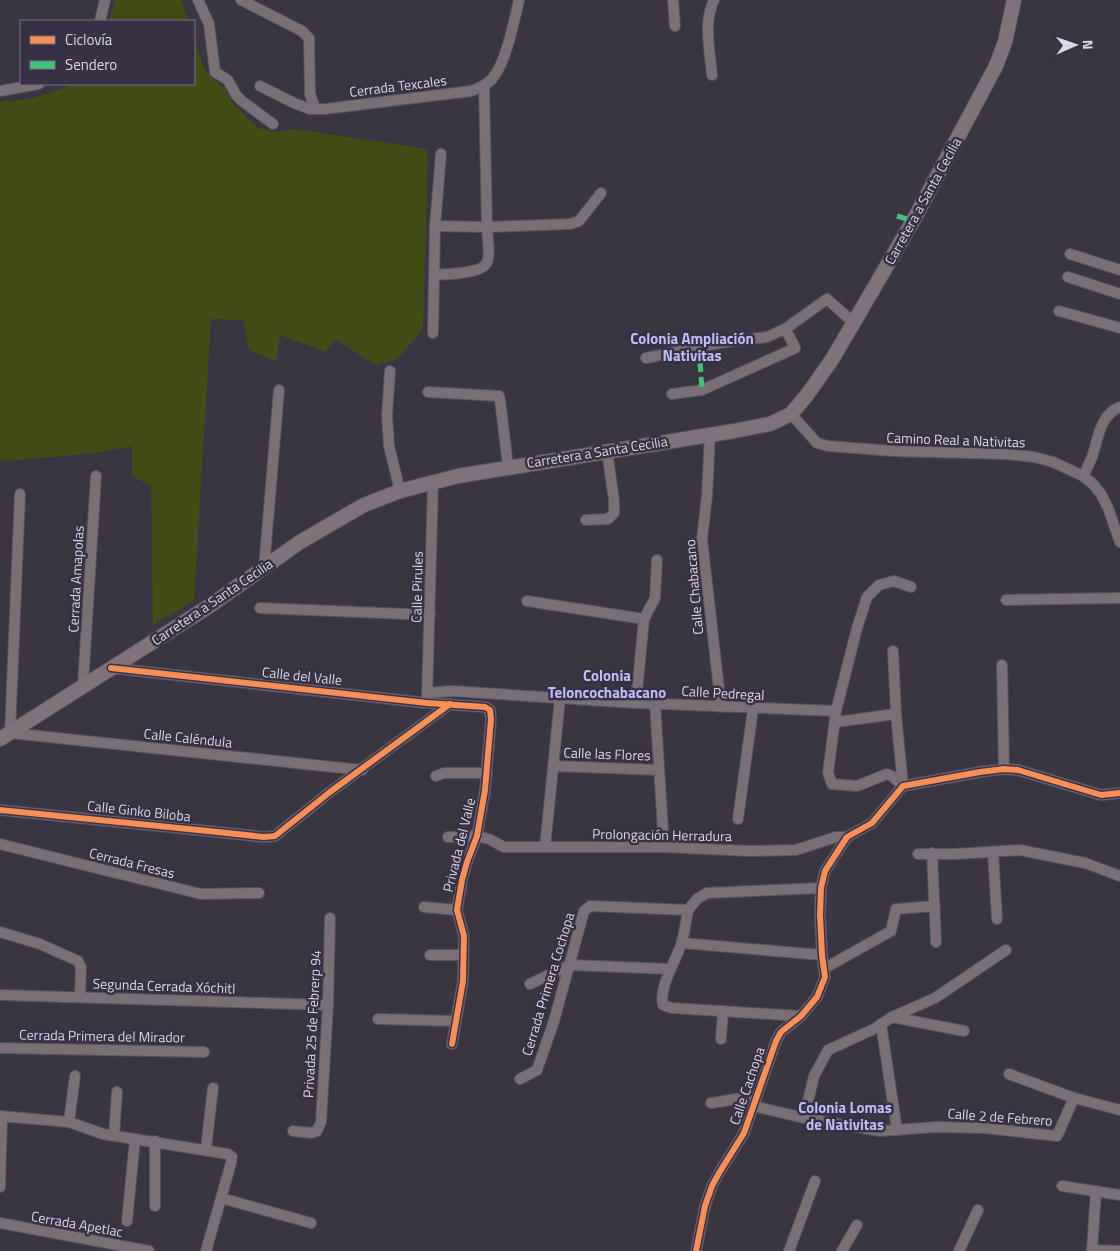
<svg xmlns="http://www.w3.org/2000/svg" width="1120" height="1251" viewBox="0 0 1120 1251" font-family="'Titillium Web',sans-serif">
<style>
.green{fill:#424c16}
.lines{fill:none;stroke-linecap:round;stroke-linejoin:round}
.street-casing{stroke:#57545e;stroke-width:12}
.secondary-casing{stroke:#57545e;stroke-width:16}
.street{stroke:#7a6f74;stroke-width:10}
.secondary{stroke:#7f7278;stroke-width:14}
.quiet{stroke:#40c37c;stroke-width:5;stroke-dasharray:10 5;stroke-linecap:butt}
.cycleway-casing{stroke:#383146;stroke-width:9}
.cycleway{stroke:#f78f57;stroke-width:6}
.labels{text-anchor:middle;stroke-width:5;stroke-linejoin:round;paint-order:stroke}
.street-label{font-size:14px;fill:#dad7e4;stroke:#383146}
.neighbourhood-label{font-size:15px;font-weight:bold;fill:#bfbdf7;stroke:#383146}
</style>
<rect width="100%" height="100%" fill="#393641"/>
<g class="green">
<path d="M115,0H181L188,21H109Z"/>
<path d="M194,37L205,70L225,89L234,104L257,128L277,132L295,129L428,149L423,328L398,359L376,365L335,339L325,352L280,335L276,362L249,350L243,320L211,319L194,600L153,625L151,486L132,476V446L96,453L10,461L0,459V102L30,99L76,84H194Z"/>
</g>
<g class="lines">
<defs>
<g id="street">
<path d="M198,0L209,24L215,72L228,80L236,95L242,101L273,124"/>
<path d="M241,0L302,31L309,38L310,94L315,108"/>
<path d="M673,0L675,26"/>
<path d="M100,21L105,0"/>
<path d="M712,75C710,51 703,23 714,0"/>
<path d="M260,86L294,103L310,109H325L471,91C478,88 486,86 492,79C506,63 514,21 519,0"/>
<path d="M0,91L39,84"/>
<path d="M435,226L487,227L484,86"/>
<path d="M1070,254L1120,270"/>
<path d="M435,275C446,274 483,274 487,262C491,253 487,237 487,227L570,224L579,221L601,193"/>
<path d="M1068,277L1120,294"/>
<path d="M1059,311L1120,328"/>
<path d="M433,333L435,226L441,154"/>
<path d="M646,358L719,343L767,337L785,329L827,299L854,323"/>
<path d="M390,371L387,415L389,446L400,491"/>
<path d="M428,392L499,396L500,400L508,466"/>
<path d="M672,394L702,390L791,350L795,348L794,345L785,329"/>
<path d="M791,414L817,443L828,446L893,451L1006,454L1034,457L1053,462L1083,476L1093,484L1101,494L1108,508L1120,542"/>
<path d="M710,434L707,496L702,539L721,707"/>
<path d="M1083,476C1086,470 1089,464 1092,457C1098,440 1100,414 1120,407"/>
<path d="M20,494L10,733L362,770"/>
<path d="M586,520L608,519L614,513V500L607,451"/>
<path d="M264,568L279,390"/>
<path d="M1006,600L1120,598"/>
<path d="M527,601L644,619"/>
<path d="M260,608L430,615"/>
<path d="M893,651L896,714L903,786"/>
<path d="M1002,665L1004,769"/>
<path d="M111,668L427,703L485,707L490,710L491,719L485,790L477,836L467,862L462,880L457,910L464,936L463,981L452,1044"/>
<path d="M83,685L96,476"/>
<path d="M427,693L452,691L636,703L836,711L828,773L832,784L857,786L887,774L892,776L903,786"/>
<path d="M427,699L433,482"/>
<path d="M636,703L644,619L655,598L657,560"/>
<path d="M655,703L664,847"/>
<path d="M836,711L857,628L867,597L879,585L894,581L911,587"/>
<path d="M836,722L896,714"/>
<path d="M554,766L659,770"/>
<path d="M436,776L444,773H487"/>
<path d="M0,810L218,832L264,837L275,836L330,792L450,704"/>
<path d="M738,819L753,709"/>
<path d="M448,837L477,836L489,839L504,847H664L749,851L796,850L836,837H847"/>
<path d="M0,844L201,894L259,893"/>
<path d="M545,847L560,698"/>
<path d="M993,852L997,919"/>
<path d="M932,853L936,942"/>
<path d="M918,854H955L1020,850L1085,863L1120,876"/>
<path d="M424,907L457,910"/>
<path d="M688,910C686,920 685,931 682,941C678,958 658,987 663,1005L672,1008L801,1016"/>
<path d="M0,932L40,944L78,961L81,967L80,997"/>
<path d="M682,943L822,955"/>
<path d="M430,955H463"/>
<path d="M825,968L891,931L896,909L935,906"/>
<path d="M530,984L570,965L670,969"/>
<path d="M0,995L328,1005"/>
<path d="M892,1017L964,1031"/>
<path d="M378,1019L456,1021"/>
<path d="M881,1024L897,1130"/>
<path d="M721,1039L723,1011"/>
<path d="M0,1048L204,1052"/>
<path d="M1009,1074L1074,1098L1120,1110"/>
<path d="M520,1079L537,1070L554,1021L584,911L590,906L688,910L697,899L707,893L821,888"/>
<path d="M711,1103L756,1096"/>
<path d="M753,1106L804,1118L880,1131L936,1127L985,1128L1057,1136L1074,1098"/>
<path d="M0,1116L69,1122L103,1134L228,1154L232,1157L231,1163L206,1251"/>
<path d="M804,1118L814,1076L828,1050L874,1029L892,1017L935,998L1006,950"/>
<path d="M69,1122L75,1076"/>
<path d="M293,1131L311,1133L317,1131L321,1122L328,1005L330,918"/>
<path d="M114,1136L117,1092"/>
<path d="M155,1141V1206"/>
<path d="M206,1149L213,1088"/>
<path d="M1062,1186L1120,1195"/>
<path d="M0,1187L2,1116"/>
<path d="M1096,1191L1092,1250L1120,1251"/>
<path d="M221,1198L311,1223"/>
<path d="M127,1221L135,1139"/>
<path d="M0,1223L149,1251"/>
<path d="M696,1251L705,1206L712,1186L719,1173L744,1133L776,1041L781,1032L801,1016L817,997L825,977L822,955L820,915L821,888L825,871L847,837L872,823L903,786L980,772L1004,769L1018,770L1101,795L1120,793"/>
<path d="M789,1251L815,1181"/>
<path d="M842,1251L857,1225"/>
<path d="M959,1251L978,1210"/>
</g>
<path id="secondary" d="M0,739L211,605L300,542L364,505L400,491L458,476L734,431L770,424L791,414L807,395L833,358L913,221L996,66L1005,42L1014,0"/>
</defs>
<use href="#street" class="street-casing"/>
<use href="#secondary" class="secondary-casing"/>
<use href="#street" class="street"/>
<use href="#secondary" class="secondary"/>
<g class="quiet">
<path d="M897,216L913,221"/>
<path d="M699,347L702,390"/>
</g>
<defs>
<g id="cycleway">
<path d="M111,668L427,703L485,707L490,710L491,719L485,790L477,836L467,862L462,880L457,910L464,936L463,981L452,1044"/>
<path d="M0,810L218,832L264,837L275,836L330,792L450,704"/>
<path d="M696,1251L705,1206L712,1186L719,1173L744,1133L776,1041L781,1032L801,1016L817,997L825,977L822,955L820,915L821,888L825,871L847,837L872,823L903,786L980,772L1004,769L1018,770L1101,795L1120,793"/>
</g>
</defs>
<use href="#cycleway" class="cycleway-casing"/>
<use href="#cycleway" class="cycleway"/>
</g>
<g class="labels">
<g class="street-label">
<text transform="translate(398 86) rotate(-7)" y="5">Cerrada Texcales</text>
<text transform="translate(923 201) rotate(-61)" y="5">Carretera a Santa Cecilia</text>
<text transform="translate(956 440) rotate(2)" y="5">Camino Real a Nativitas</text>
<text transform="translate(597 452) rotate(-9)" y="5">Carretera a Santa Cecilia</text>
<text transform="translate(76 579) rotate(-87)" y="5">Cerrada Amapolas</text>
<text transform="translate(417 587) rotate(-89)" y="5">Calle Pirules</text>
<text transform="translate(694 587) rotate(-95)" y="5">Calle Chabacano</text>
<text transform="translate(212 602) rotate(-34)" y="5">Carretera a Santa Cecilia</text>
<text transform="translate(302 676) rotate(6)" y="5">Calle del Valle</text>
<text transform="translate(723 693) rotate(3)" y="5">Calle Pedregal</text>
<text transform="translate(188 738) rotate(6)" y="5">Calle Caléndula</text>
<text transform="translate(607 754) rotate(2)" y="5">Calle las Flores</text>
<text transform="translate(139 811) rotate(6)" y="5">Calle Ginko Biloba</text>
<text transform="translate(662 835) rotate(1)" y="5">Prolongación Herradura</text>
<text transform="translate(459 845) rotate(-76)" y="5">Privada del Valle</text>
<text transform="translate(132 863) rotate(14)" y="5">Cerrada Fresas</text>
<text transform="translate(548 984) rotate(-73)" y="5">Cerrada Primera Cochopa</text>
<text transform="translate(164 986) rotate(2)" y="5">Segunda Cerrada Xóchitl</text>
<text transform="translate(312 1024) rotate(-87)" y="5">Privada 25 de Febrerp 94</text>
<text transform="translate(102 1036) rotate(1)" y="5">Cerrada Primera del Mirador</text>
<text transform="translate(747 1086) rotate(-71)" y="5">Calle Cachopa</text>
<text transform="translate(1000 1117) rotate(4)" y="5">Calle 2 de Febrero</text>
<text transform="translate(77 1224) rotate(10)" y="5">Cerrada Apetlac</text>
</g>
<g class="neighbourhood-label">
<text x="692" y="344">Colonia Ampliación<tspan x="692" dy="17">Nativitas</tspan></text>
<text x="607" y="681">Colonia<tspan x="607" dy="17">Teloncochabacano</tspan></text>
<text x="845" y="1113">Colonia Lomas<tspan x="845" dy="17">de Nativitas</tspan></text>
</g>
</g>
<rect x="20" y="20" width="175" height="65" fill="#383146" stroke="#797385"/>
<rect x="30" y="36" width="25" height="8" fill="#f78f57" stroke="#797385"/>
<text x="65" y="45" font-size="15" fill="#dad7e4">Ciclovía</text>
<rect x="30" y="61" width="25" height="8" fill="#40c37c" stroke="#797385"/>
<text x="65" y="70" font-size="15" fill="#dad7e4">Sendero</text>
<g transform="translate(1075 45) rotate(88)" stroke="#383146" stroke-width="4" paint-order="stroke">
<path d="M0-4L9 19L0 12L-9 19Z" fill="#dad7e4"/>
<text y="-8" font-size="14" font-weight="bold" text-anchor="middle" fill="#dad7e4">N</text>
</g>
</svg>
